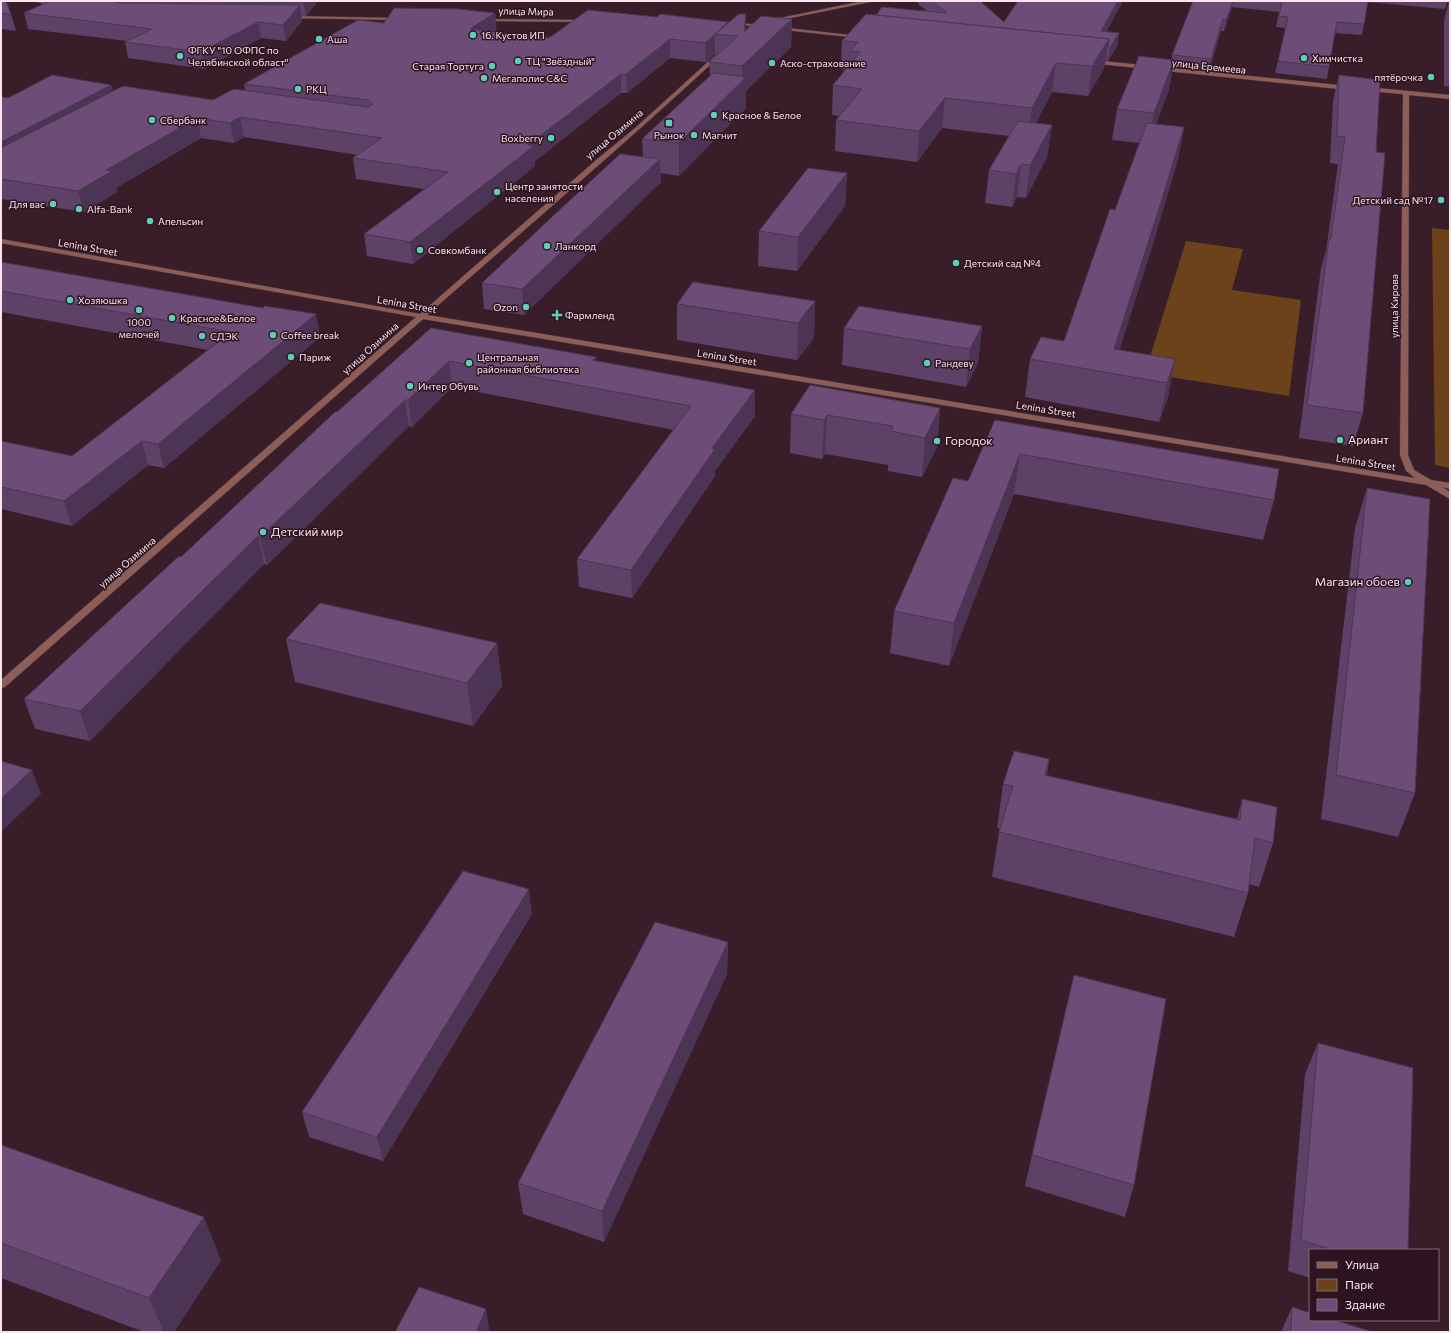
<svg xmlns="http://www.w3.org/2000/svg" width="1451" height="1333" viewBox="0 0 1451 1333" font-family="Commissioner,sans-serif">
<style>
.green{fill:#6b4219}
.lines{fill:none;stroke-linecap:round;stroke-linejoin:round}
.minor-casing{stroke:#543945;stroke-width:1}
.tertiary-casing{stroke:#543945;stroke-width:1}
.minor{fill:#8d5e58;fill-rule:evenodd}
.tertiary{fill:#8d5e58;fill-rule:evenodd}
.wall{fill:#5e4167}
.shaded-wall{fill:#4c3554}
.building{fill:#6d4c78;stroke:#4c3554}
.poi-dot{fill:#5eceb8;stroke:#2e1420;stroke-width:1.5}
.labels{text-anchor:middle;stroke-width:3;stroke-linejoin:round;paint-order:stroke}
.far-street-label{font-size:10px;fill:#fae7ee;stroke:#2e1420}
.far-poi-label{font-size:10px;fill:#fae7ee;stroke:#2e1420;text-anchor:start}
.poi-label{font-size:12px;fill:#fae7ee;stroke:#2e1420;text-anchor:start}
</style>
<rect width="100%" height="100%" fill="#391d29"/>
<g class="green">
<path d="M1432,228L1450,230V468L1435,465Z"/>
<path d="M1186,241L1243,249L1232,290L1301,300L1289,396L1145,373Z"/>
</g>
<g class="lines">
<defs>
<g id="minor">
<path d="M778,27L859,36L861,37L859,38L776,29Z"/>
<path d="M719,52L722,54L721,55C625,144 525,229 427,315L1415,478L1406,471L1400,455L1403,94L1366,91L1363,89L1366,87L1450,95V99L1409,95L1408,455L1414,470L1431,480L1450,483V489L1442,487L1450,492V499L1426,485L423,319L5,687L1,688V680L416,317L1,243V239L420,314L595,161L634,129Z"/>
<path d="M1092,60L1348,86L1351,88L1348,90L1090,63L1089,62Z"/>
</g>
<g id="tertiary">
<path d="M32,1H42L60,5L58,6Z"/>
<path d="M863,1H875L751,26L731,24L733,23L751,24Z"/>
<path d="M287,16L399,18L401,19L399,20L289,18Z"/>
<path d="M483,19L585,20L587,21L585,22L481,21Z"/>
</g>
</defs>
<use href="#minor" class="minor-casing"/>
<use href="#tertiary" class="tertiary-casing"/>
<use href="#minor" class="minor"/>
<use href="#tertiary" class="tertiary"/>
</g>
<g class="wall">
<path d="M1,1L11,14L16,31L1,29Z"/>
<path d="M49,1H318L306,16H301L302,21L286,41L261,38L204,69L128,58L125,42L127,41L28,29L24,13Z"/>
<path d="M918,1H980L1004,22L1018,1H1123L1106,32L1119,33L1117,46L1108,61H1106L1104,68L1088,96L1052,92L1036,123L1052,125L1047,157L1026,198L1017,197L1012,207L985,203L989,170L1009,136L942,128L917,162L835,151L836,120L840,116L832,115L833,85L846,70L841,69L842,41L876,15L927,11L918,4Z"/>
<path d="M1193,1H1447L1445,9L1368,2L1362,35L1335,33L1329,67L1327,79L1275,73L1286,28L1276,27L1279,12L1232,7L1224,31H1221L1209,71L1173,67L1169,90L1156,124L1184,127L1178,159L1151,250L1119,350L1175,359L1168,397L1159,422L1025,397L1030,359L1064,341L1115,210L1139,143L1112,140L1117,109L1172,60V55Z"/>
<path d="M1449,1H1450V87L1444,86V21Z"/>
<path d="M746,14V30L792,19L791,47L746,91V108L679,176L660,173L661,182L524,315L484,309L482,283L643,157L642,139L710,76L709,62L715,57V53L706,62L670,58L627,93H621L535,161V166L413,264L367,256L364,234L424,189L356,179L353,158L358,155L244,137L234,143L201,138L116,188L117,192L84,212L1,199V97L8,98L111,85L113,91L213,100L245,91L244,84L384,23L497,31L496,32L549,38L657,17L728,22Z"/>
<path d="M1339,75L1380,80L1363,413L1353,446L1299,438L1321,268L1326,251L1338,164L1330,163L1333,100Z"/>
<path d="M847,173L845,206L797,271L758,266L759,231Z"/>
<path d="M1,262L320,337L164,468L148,465L72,526L1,509V441L72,456L208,350L1,312Z"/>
<path d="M815,301L814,338L797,360L677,340V304Z"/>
<path d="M982,326L978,363L966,387L842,365L844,328Z"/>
<path d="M431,328L596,357V361L755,390V416L715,471V476L632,598L579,587L577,559L674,430L452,387L412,427L409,426L267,565L264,564L90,741L35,729L24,699L181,557L337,412Z"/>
<path d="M940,408L937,447L922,477L888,471V465L825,454L822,459L790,453L791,414Z"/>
<path d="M995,420L1274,500L1263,540L1014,494L949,666L890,653L894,611L968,481Z"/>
<path d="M1367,488L1415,793L1398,837L1321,819L1355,528Z"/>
<path d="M286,639L497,643L502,686L473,726L295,682Z"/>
<path d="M1049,759L1047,776L1237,819L1242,799L1273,843L1259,887L1249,884L1248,893L1234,937L992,877L999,832L1000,828H997L1003,784Z"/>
<path d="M532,914L383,1161L309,1137L302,1112Z"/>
<path d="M728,942L727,974L604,1242L523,1214L518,1183Z"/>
<path d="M1318,1043L1408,1250H1310V1278L1288,1271L1305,1074Z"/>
<path d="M1,1145L221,1260L174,1332H144L1,1278Z"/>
<path d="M1032,1155L1134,1185L1125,1217L1025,1186Z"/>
<path d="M1292,1307L1373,1332H1281Z"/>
</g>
<g class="shaded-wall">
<path d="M305,1H318L306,16L304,3Z"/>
<path d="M1118,1H1123L1099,44L1101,31Z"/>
<path d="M1233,1L1232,7L1224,31L1226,20Z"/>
<path d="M300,5L302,21L286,41L283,25Z"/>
<path d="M495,13L497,31L472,47L470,29Z"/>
<path d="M746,14L745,42L744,32Z"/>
<path d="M792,19L791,47L746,91V108L679,176V143L742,82V66Z"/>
<path d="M1223,19L1221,31L1209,71L1211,59Z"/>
<path d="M258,22L261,38L204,69L201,52Z"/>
<path d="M1119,33L1117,46L1108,61L1110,48Z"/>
<path d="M715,35V53L706,62L705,43Z"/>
<path d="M670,39V58L627,93L626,74Z"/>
<path d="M1109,39L1104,68L1088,96L1092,66Z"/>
<path d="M1174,60L1169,90L1148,144L1154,113Z"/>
<path d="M1056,63L1052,92L1028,138L1032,108Z"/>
<path d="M621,74V93L535,161V166L413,264L410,242L528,145Z"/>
<path d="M111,85L116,104L1,165V142Z"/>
<path d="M945,98L942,128L917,162L919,131Z"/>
<path d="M240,117L244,137L234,143L230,123Z"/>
<path d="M197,118L201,138L116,188L117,192L84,212L78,191L106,170Z"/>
<path d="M1052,125L1047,157L1026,198L1030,165Z"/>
<path d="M1184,127L1178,159L1151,250L1112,374L1114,349Z"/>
<path d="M660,159L661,182L524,315L522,289Z"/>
<path d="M1021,164L1017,197L1012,207L1016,174Z"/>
<path d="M847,173L845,206L797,271L798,237Z"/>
<path d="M815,301L814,338L797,360L798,323Z"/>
<path d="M316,314L320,337L164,468L158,444Z"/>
<path d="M982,326L978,363L966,387L970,349Z"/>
<path d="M596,357L597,383L592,360Z"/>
<path d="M1175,359L1168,397L1159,422L1167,383Z"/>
<path d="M449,361L452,387L412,427L408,400Z"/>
<path d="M755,390V416L715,471V476L632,598L631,570L712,448Z"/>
<path d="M405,400L409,426L267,565L260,537Z"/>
<path d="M940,408L937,447L922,477L925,438Z"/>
<path d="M827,415L825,454L822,459L824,420Z"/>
<path d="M142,441L148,465L72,526L64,501Z"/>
<path d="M1020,454L1014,494L949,666L954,623Z"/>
<path d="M258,536L264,564L90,741L80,711Z"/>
<path d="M497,643L502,686L473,726L467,683Z"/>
<path d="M1049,759L1042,803L1045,775Z"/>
<path d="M32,770L41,794L1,832V799Z"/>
<path d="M529,889L532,914L383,1161L377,1137Z"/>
<path d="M728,942L727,974L604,1242L602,1211Z"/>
<path d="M204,1217L221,1260L174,1332H164L149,1298Z"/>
<path d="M486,1309L490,1332H476Z"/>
</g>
<g class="building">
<path d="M1,1H6L11,14L1,13Z"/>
<path d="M49,1H109L120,3L300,5L283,25L258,22L201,52L125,42L152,29L24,13Z"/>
<path d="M161,1H305L304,3Z"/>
<path d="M931,1H980L1004,22L1018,1H1118L1101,31L1119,33L1110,48L1108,47L1109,39L876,15L882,7L947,13Z"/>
<path d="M1193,1H1233L1226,20L1223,19L1211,59L1172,55Z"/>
<path d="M1282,1H1368L1364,24L1337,22L1329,67L1278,61L1288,17L1279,16Z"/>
<path d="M394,8L458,9L495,13L470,29L549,38L588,10L657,17L660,14L728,22L705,43L670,39L626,74H621L528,145L534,146L410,242L364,234L448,172L353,158L382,138L240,117L230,123L197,118L106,170L112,171L78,191L1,179V148L123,86L213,100L234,89L368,107L373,104L368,100L244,84L358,20L384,23Z"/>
<path d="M739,14H746L744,32L761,16L792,19L742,66L709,62L738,36L715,34Z"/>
<path d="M866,14L1109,39L1092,66L1056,63L1032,108L945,98L919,131L836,120L862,89L833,85L860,52L850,51L858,42L842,41Z"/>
<path d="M1139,56L1174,60L1154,113L1117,109Z"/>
<path d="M713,73L746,77L679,143L642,139Z"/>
<path d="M52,75L111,85L1,142V97L8,98Z"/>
<path d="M1339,75L1380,80L1376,152L1385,153L1363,413L1307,405L1329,239H1331L1345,137L1337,136Z"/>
<path d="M1018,121L1052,125L1030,165L1021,164L1016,174L989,170Z"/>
<path d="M1147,123L1184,127L1157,215L1114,349L1175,359L1167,383L1030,359L1041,337L1064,341L1110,209L1115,210Z"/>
<path d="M620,154L660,159L522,289L482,283L554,215Z"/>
<path d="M808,168L847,173L798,237L759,231Z"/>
<path d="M1,262L263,308L265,306L316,314L158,444L142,441L64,501L1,487V441L72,456L231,332L1,291Z"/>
<path d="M693,282L815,301L798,323L677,304Z"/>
<path d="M859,306L982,326L970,349L844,328Z"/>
<path d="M431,328L596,357L592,360L755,390L712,448L715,449L631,570L577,559L691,406L449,361L408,400H405L260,537L258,536L80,711L24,699L179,556L181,557L336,411L337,412Z"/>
<path d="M810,385L940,408L925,438L891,431L893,426L827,415L824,420L791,414Z"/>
<path d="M995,420L1279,469L1274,500L1020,454L954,623L894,611L953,478L968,481Z"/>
<path d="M1367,488L1430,499L1415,793L1336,775Z"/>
<path d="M320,603L497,643L467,683L286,639Z"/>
<path d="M1014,751L1049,759L1045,775L1240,820L1242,799L1277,807L1273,843L1255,838L1248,893L999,832L1013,786L1003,784Z"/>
<path d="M1,761L32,770L1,799Z"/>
<path d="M463,871L529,889L377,1137L302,1112Z"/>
<path d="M655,922L728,942L602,1211L518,1183Z"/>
<path d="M1074,975L1166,999L1134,1185L1032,1155Z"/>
<path d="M1318,1043L1413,1068L1408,1250H1333L1301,1240Z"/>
<path d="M1,1145L204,1217L149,1298L1,1243Z"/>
<path d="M419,1287L486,1309L476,1332H395Z"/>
<path d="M1292,1307L1310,1313V1320H1334L1373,1332H1291Z"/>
</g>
<g class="poi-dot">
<circle cx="473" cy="35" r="4"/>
<circle cx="319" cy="39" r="4"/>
<circle cx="180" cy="56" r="4"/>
<circle cx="1304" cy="58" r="4"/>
<circle cx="518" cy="61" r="4"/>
<circle cx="772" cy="63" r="4"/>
<circle cx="492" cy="66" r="4"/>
<circle cx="1431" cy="77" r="4"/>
<circle cx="484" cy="78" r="4"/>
<circle cx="298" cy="89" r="4"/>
<circle cx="714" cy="115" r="4"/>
<circle cx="152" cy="120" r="4"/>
<rect x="665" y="119" width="8" height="8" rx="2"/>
<circle cx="694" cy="135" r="4"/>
<circle cx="551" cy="138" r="4"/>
<circle cx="497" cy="192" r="4"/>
<circle cx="1441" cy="200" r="4"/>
<circle cx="53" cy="204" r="4"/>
<circle cx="79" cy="209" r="4"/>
<circle cx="150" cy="221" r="4"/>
<circle cx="547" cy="246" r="4"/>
<circle cx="420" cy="250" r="4"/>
<circle cx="956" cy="263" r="4"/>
<circle cx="70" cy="300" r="4"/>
<circle cx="526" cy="307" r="4"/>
<circle cx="139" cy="310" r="4"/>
<path d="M555 309h4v4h4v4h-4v4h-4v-4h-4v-4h4z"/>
<circle cx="172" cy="318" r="4"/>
<circle cx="273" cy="335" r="4"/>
<circle cx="202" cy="336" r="4"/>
<circle cx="291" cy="357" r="4"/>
<circle cx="469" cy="363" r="4"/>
<circle cx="927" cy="363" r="4"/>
<circle cx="410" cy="386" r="4"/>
<circle cx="1340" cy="440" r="4"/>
<circle cx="937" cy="441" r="4"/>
<circle cx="263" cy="532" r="4"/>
<circle cx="1408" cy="582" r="4"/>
</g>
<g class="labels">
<g class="far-street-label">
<text transform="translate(526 11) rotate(1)" y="4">улица Мира</text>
<text transform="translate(1209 66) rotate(6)" y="4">улица Еремеева</text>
<text transform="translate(614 134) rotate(-40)" y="4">улица Озимина</text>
<text transform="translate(88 247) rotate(10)" y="4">Lenina Street</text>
<text transform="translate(407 304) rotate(10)" y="4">Lenina Street</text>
<text transform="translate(1394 306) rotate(-90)" y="4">улица Кирова</text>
<text transform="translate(370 348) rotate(-42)" y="4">улица Озимина</text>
<text transform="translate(727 357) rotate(9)" y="4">Lenina Street</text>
<text transform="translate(1046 409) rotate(9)" y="4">Lenina Street</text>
<text transform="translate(1366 462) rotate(9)" y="4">Lenina Street</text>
<text transform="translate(127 562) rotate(-41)" y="4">улица Озимина</text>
</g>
<g class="far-poi-label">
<text x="481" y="39">16. Кустов ИП</text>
<text x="327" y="43">Аша</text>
<text x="188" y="54">ФГКУ "10 ОФПС по<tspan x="188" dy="12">Челябинской област"</tspan></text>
<text x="1312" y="62">Химчистка</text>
<text x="526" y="65">ТЦ "Звёздный"</text>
<text x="780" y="67">Аско-страхование</text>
<text x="484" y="70" text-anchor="end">Старая Тортуга</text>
<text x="1423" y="81" text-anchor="end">пятёрочка</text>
<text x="492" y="82">Мегаполис C&amp;C</text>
<text x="306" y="93">РКЦ</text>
<text x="722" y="119">Красное &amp; Белое</text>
<text x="160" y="124">Сбербанк</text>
<text x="669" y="139" text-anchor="middle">Рынок</text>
<text x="702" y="139">Магнит</text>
<text x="543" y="142" text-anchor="end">Boxberry</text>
<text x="505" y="190">Центр занятости<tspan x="505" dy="12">населения</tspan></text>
<text x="1433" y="204" text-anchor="end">Детский сад №17</text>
<text x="45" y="208" text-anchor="end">Для вас</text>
<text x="87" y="213">Alfa-Bank</text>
<text x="158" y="225">Апельсин</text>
<text x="555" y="250">Ланкорд</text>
<text x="428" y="254">Совкомбанк</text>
<text x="964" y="267">Детский сад №4</text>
<text x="78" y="304">Хозяюшка</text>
<text x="518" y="311" text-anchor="end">Ozon</text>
<text x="565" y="319">Фармленд</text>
<text x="180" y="322">Красное&amp;Белое</text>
<text x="139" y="326" text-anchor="middle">1000<tspan x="139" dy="12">мелочей</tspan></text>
<text x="281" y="339">Coffee break</text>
<text x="210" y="340">СДЭК</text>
<text x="299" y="361">Париж</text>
<text x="477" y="361">Центральная<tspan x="477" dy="12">районная библиотека</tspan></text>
<text x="935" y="367">Рандеву</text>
<text x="418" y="390">Интер Обувь</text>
</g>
<g class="poi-label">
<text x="1348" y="444">Ариант</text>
<text x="945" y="445">Городок</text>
<text x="271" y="536">Детский мир</text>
<text x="1400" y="586" text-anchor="end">Магазин обоев</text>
</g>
</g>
<rect width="1451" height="1333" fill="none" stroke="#fae7ee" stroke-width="4"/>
<rect x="1309" y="1249" width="130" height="72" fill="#2e1420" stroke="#806872"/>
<rect x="1317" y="1262" width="20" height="6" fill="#8d5e58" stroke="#806872"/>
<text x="1345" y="1269" font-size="12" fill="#fae7ee">Улица</text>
<rect x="1317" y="1279" width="20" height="12" fill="#6b4219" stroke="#806872"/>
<text x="1345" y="1289" font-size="12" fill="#fae7ee">Парк</text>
<rect x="1317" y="1299" width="20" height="12" fill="#6d4c78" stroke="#806872"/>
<text x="1345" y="1309" font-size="12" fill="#fae7ee">Здание</text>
</svg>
